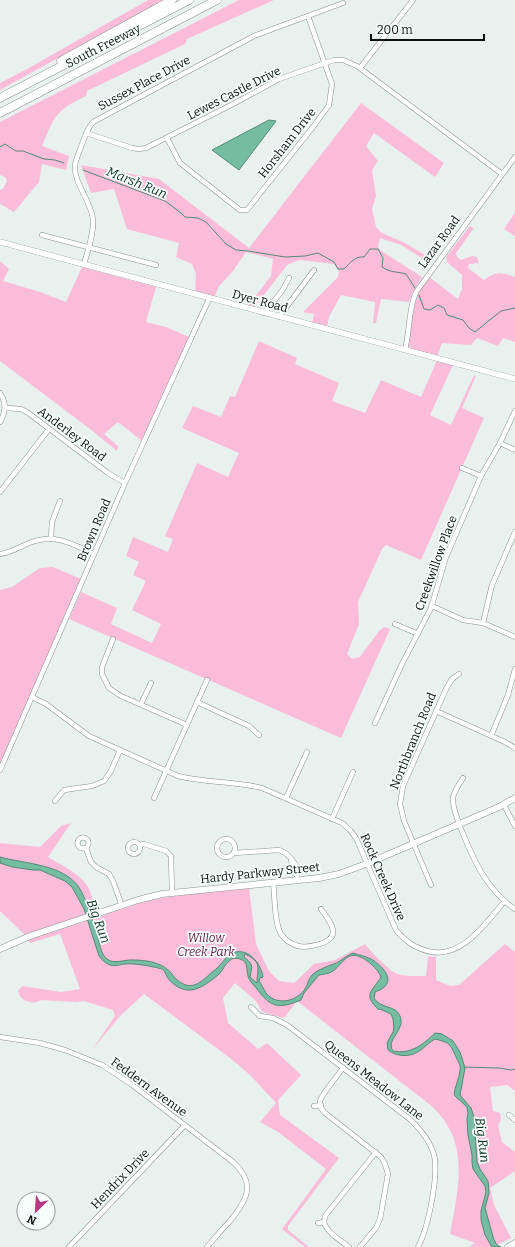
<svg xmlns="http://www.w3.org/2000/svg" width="515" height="1247" viewBox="0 0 515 1247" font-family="Bitter,serif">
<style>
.green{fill:#fbbcd9}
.water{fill:#75bda2;stroke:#558975;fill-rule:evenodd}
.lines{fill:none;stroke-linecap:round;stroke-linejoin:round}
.stream{stroke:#558975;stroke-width:1}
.minor-casing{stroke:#88918d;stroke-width:5.5}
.tertiary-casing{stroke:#88918d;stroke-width:6}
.secondary-casing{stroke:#88918d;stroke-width:7}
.motorway-casing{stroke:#88918d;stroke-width:9}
.minor{stroke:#fff;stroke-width:4.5}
.tertiary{stroke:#fff;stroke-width:5.5}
.secondary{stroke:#fff;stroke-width:6}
.motorway{stroke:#fff;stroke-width:8}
.labels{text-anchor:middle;stroke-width:3.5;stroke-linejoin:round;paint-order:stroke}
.street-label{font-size:12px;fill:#0b0f0d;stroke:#f5fefa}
.park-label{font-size:12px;font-style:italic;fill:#682048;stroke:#f5fefa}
.water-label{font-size:13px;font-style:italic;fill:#0f3126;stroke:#f5fefa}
</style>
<rect width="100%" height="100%" fill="#e8f1ed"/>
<g class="green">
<path d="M148,0H163L0,90V83L29,68Z"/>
<path d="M239,0H274L187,39L185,44L87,91L86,96C78,100 69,104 62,110C52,119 47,134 42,146L69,156L66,170L42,164L39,182L14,212L0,204V190L3,189L7,181L5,177L0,175V122Z"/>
<path d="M361,103L444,163L435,177L374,133L366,146L378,161L372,170L376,196L372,209L376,227L382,233L405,243L432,259L430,263L401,245L380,238L378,246L380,250L422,277L414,290L409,302L381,299L376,323H373L375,302L341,295L329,317L327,327L312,323L314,314L303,312L338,277L339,271L334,264L299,260L287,265L254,308L247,307L271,276L273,259L246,252L233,271L219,286L214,298L195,293L196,274L192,264L176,257L179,243L127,229L114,189L91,193L81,165L159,179L249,248Z"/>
<path d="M515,213V236L504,229Z"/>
<path d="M470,226L474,228L456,253L457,257L461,260L472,256L477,257L479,263L469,264L468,268L484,280C497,271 500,272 515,277V342L503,338L498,346L477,338L471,345L442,343L437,357L411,349L409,345C412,316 411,302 429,277L458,299L462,289V275L447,262L446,257Z"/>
<path d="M0,261L9,269L3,281L40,292L66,302L82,267L156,287L146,322L166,327L189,337L142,441L118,422L104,434L118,446L117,451L90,429L0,361Z"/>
<path d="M259,341L297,358L295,364L339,383L332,401L365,413L381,380L421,397L437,360L453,365L430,415L451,425L474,375L476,376L462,408L484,418L421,560L386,545L382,549L358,602L359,624L347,654L352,659L360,657L379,631L384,627L390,629L341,738L69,619L81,592L117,608L111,624L152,643L161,624L132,610L146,581L133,575L139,562L126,556L133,537L168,552L173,539L165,536L197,463L228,477L239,453L182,428L193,406L221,417L230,396L235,397Z"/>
<path d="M53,567L81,579L0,765V590L12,587L40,568Z"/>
<path d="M71,823L48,857C60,864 78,873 86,884C92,892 93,902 95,911L25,935L0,911V843L40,847L61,826Z"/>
<path d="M249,888L256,944L269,971L279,981L294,983L314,964L335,960L365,944C370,951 388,969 395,973C403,977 417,976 426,976L428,956L436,957V980L450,986L459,985L505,944L515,952V1091L507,1085L490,1087L493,1111L500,1113L501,1120L498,1125L502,1142L515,1152V1171L490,1188L494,1205L511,1238L493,1247H469L475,1243L450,1234C457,1195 468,1154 444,1120C440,1114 434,1109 429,1104L297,1001L284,1018L262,1012L256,1001L235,983L223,998L228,1023L258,1049L267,1043L301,1075L278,1100L280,1115L339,1158L288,1226V1230L309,1247H305L282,1229L326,1169L278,1132L260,1122L276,1103L250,1075L230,1058L144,994L120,1016L92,1050L115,1016L113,1010L84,1001L76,1002L41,1000L34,1003C26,1001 20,1000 18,991L22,986L61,992L80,989L60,934L30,943L28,940L144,902L167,897Z"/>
</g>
<g class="water">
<path d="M269,120L276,121L239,170L212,150Z"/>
<path d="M0,857C25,864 65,864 80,889C88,903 92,919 97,934C100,942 100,954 107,959C114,965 125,959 134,960C144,960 160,962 168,970C171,972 173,976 176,979C190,991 198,985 210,974C213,971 218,968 221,964C224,961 226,957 229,955C245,944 261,962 263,977L260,978L259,981C263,986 265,994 270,997C281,1005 298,1000 305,989C308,985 308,979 312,975C319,968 331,966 340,961C344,958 348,955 353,953C359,955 365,956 371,959C380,964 396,979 383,988C381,990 377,991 375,992L374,998C380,1009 396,1005 400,1016C406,1030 385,1040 393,1051C410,1055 424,1044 435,1033L442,1034L453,1041L460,1052L465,1068L460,1095L471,1108L474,1117L477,1162L480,1169L488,1181L489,1193L485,1208L494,1240L497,1245L501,1247H492L485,1235L481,1220V1211L486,1192L485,1186L473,1169L472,1162V1155L468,1135L467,1119L468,1113L467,1107L454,1095C455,1086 459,1079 460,1071C461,1066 459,1063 457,1059C450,1045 452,1043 435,1039C430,1042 427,1045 422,1049C413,1057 398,1058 388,1050L387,1043L393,1032L394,1027L393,1019L391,1014L380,1009L379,1010C362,994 372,992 381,977C378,968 360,952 350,956C343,959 339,967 333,971C329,974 324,974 319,975L304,993L301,1000C279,1009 271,1008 257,989C254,985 249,981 248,976C246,969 249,962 240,959C229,955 225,967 220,973C214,979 199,990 191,990C182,991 173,985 168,978C164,973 166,969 158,968C150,966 134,963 125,964C120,964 115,967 110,965C105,963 102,960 99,956L84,909L72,887L65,881L40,870H33L12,867L0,863ZM245,954C263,962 257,969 257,983L250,977C252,966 254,965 244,957Z"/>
</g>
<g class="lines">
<g class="stream">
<path d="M0,147L5,144L16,151H23L44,159L55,160L64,163"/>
<path d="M83,170L165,201L181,213L185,217L198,218L206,222L226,244L236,250L248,251L285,257L305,256L318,253L334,262L338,269H344C350,263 355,256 364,257L370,249H378L383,258L382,267C391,273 395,271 406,274L415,288"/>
<path d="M419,295L424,309L430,310L438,305L444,308L447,315L463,320L469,328L475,332L501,311L515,308"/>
<path d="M464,1067L499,1068L511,1070L515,1069"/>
</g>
<defs>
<g id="minor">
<path d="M360,68L413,0"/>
<path d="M86,133L132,148L139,149L146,148L235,103L279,79L334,60H343L357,66L502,174"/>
<path d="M167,138L180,163L240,210H247L313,127L329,105L332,84L308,16"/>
<path d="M42,235L156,265"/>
<path d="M84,264C88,250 94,234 93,219C91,201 74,183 75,167C75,160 79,153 81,147C84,138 87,129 93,122L254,36L343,3"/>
<path d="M264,313L282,291L289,278"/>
<path d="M279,317L314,270"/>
<path d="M405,350C410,331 408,310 416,292L515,157"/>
<path d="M0,393C7,403 6,412 0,422"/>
<path d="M6,408L21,409L27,412L108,473L125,483"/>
<path d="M500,443L515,450"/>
<path d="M462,468L481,476"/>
<path d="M0,492L49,429"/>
<path d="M51,538L52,522L60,501"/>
<path d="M0,554C10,553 20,547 29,543C54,533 71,543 94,554"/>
<path d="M432,606L463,620L483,623L515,637"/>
<path d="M483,623L492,585L515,532"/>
<path d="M395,624L418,634"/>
<path d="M113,639L102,667V674L109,688L121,696L187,725"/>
<path d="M32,697L46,704L89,736L178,776C206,783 234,781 262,788L342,823L350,830L356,838L396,930C406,942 416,949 432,952C464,957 486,922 505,901"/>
<path d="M197,702L249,726L259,735"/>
<path d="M141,704L151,683"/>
<path d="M436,711L505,742L515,748"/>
<path d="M375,723L402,664L431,608L446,557L481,476L500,443L515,411"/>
<path d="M491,736L508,695L515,669"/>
<path d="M0,770L125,483L209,299"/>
<path d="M463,778C459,784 455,790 453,797C451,812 476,865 485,878C493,890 503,901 515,909"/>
<path d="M154,798L207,680"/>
<path d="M286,798L307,752"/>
<path d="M55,801L64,790L92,786L104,781L111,771L120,750"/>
<path d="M504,805L515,826"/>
<path d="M332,819L353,772"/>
<circle cx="83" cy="843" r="5.5"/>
<circle cx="226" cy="848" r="9"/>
<circle cx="134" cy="848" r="6"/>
<path d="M140,845L144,844L166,851L171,856L172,893"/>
<path d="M86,848L91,862L96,867L109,874L113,881L122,906"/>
<path d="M234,853L279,850C288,853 295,861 297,870C298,873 297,876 297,880"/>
<path d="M291,860L294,873L297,875"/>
<path d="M273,882C275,897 274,922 281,934C285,940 291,944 298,946C307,948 332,944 333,933C334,925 325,915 321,909"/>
<path d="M431,885L404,821L400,804L403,786L446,689L452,679L459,674"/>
<path d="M251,1007L260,1016L273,1018L287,1025L411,1120C418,1128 427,1136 431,1147C433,1151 435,1157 435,1162C437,1182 428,1229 418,1247"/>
<path d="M0,1037L40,1043L65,1050L102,1065L131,1084L233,1162C256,1183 248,1199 230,1221C222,1229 215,1238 207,1247"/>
<path d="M343,1068C338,1075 322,1094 320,1101C319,1106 322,1110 325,1113L381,1157L385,1164L388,1174L380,1219L376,1228L360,1247"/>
<path d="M314,1106L321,1105"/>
<path d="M509,1115L515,1120"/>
<path d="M324,1222L325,1216L376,1152"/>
<path d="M324,1222C327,1233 340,1240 349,1247"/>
<path d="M318,1223L324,1222"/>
<path d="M69,1247L185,1125"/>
</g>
<path id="tertiary" d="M0,242L515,379"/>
<g id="secondary">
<path d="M0,949L30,936L138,900L162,894L319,878L339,874L366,864L499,807L515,798"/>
<path d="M508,1247L515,1243"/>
</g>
<g id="motorway">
<path d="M61,61L172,0"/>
<path d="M0,98L189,0"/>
<path d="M0,113L217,0"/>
</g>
</defs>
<use href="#minor" class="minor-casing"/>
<use href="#tertiary" class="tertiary-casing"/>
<use href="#secondary" class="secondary-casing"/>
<use href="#motorway" class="motorway-casing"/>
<use href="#minor" class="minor"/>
<use href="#tertiary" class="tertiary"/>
<use href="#secondary" class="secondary"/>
<use href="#motorway" class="motorway"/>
</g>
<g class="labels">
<g class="street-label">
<text transform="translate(103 46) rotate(-27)" y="4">South Freeway</text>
<text transform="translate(144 83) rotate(-28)" y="4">Sussex Place Drive</text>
<text transform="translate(234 93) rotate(-27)" y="4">Lewes Castle Drive</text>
<text transform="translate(287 143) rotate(-52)" y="4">Horsham Drive</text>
<text transform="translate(439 242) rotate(-54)" y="4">Lazar Road</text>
<text transform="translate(260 301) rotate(15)" y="4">Dyer Road</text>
<text transform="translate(72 434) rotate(37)" y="4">Anderley Road</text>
<text transform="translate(94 530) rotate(-67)" y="4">Brown Road</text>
<text transform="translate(436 563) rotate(-70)" y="4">Creekwillow Place</text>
<text transform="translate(413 741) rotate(-68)" y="4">Northbranch Road</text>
<text transform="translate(260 873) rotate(-6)" y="4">Hardy Parkway Street</text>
<text transform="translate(383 877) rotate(66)" y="4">Rock Creek Drive</text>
<text transform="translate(374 1080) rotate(38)" y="4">Queens Meadow Lane</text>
<text transform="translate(149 1087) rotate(36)" y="4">Feddern Avenue</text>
<text transform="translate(120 1179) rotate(-46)" y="4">Hendrix Drive</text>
</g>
<g class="park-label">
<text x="206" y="942">Willow<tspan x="206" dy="14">Creek Park</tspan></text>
</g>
<g class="water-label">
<text transform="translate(137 182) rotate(22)" y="5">Marsh Run</text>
<text transform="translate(99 921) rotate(70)" y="5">Big Run</text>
<text transform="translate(483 1140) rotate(83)" y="5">Big Run</text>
</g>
</g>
<g transform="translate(36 1211) rotate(205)"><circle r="19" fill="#f5fefa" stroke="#979e9b"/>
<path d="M0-3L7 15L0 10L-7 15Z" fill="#b83780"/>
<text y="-6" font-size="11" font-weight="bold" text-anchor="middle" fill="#0b0f0d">N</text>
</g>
<path d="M371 34v6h113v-6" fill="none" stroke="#0b0f0d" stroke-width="2"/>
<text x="377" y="34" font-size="12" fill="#0b0f0d" stroke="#f5fefa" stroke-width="3" paint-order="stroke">200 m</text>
</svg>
